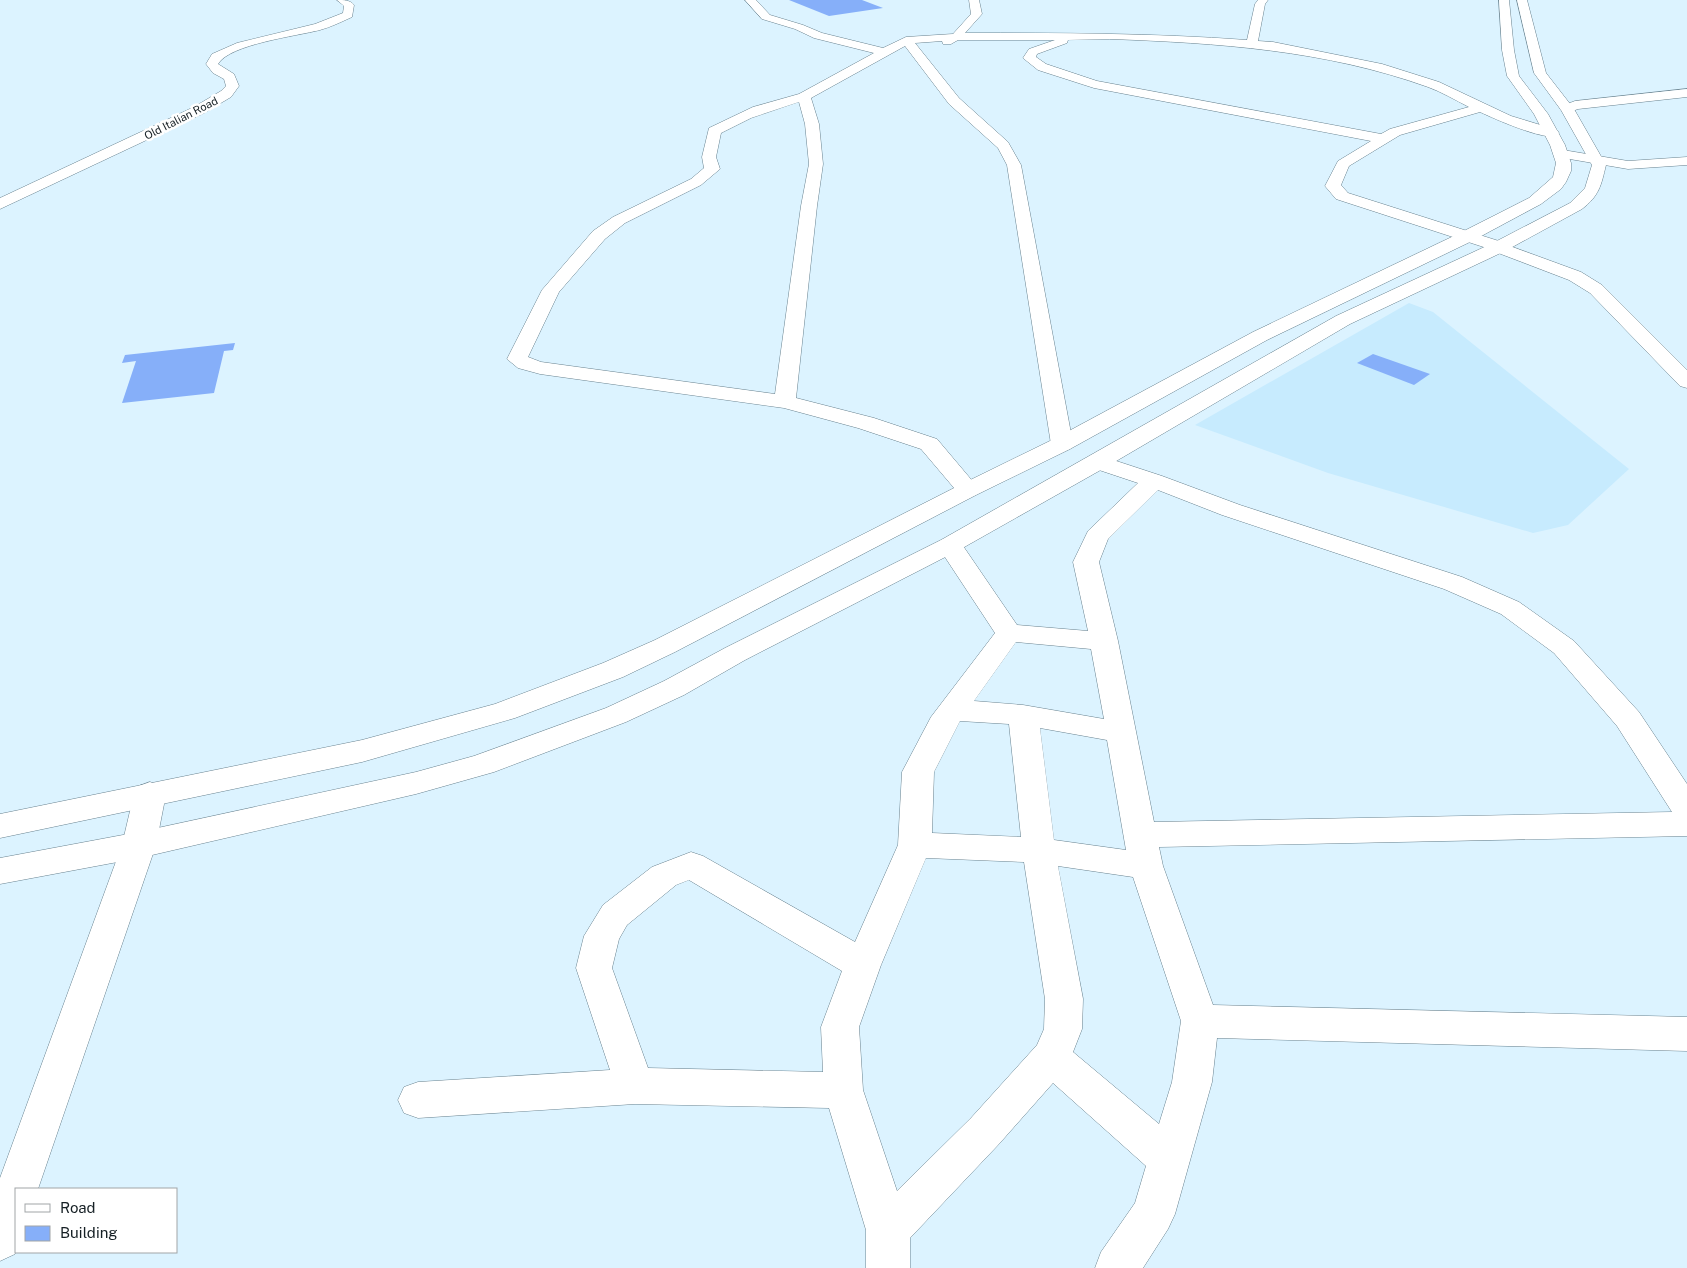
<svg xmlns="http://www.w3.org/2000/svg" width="1687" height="1268" viewBox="0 0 1687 1268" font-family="'Public Sans',sans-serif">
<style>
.built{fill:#c7ebfe}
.building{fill:#86aff9}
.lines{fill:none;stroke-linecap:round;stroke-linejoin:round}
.minor-casing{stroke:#68828f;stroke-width:1}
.tertiary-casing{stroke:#68828f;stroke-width:1}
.primary-casing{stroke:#68828f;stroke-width:1}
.minor{fill:#fff;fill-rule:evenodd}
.tertiary{fill:#fff;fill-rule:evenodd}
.primary{fill:#fff;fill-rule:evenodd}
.labels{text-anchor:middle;stroke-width:5;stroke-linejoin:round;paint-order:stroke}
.far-street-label{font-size:11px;fill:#151f24;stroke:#fff}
</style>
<rect width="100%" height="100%" fill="#dcf3ff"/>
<path class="built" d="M1409,303L1433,312L1629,469L1568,525L1533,533L1328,473L1195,425Z"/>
<g class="building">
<path d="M789,0H862L883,8L829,16Z"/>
<path d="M235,343L233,350L224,351L214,393L122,403L136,361L122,363L125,355Z"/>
<path d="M1373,354L1430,374L1414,385L1357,363Z"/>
</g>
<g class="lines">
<defs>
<g id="minor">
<path d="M337,0C344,0 350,0 354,5L352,17C341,22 331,27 320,30C297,36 230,44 218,64L234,74L239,86L231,97L204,113L0,209V198L194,107L221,91L226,86L224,79L213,73L206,64L212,54L237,43L315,24L343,13L344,6Z"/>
<path d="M745,0H756L770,15L803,25L822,33L883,48L906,37L953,34L971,14L969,0H979L982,14L965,33C1060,33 1152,33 1247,40L1255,4L1258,0H1268L1265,4L1258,41L1273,42L1382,64L1439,82L1511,116L1557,130L1559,133L1557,136C1542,140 1495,119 1480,112L1400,135L1349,166L1341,185L1348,193L1505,243L1508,247L1505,251L1499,252L1336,199L1325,186L1338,161L1371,141L1094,88L1038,70L1023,58L1029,49L1055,40H958L951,44H943L942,41L915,43L959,98L1008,142L1021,165L1073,444L1070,449L1062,451L1054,449L1051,444L1007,165L998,148L949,104L905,46L811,98L819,124L823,164L817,206L796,398L874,418L937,439L980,490L976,495L968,497L960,495L921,449L858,428L784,408L540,374L518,368L507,359L542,290L593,231L613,217L691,179L704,168L702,157L709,128L753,107L799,94L874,53L814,38L795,29L762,19ZM1110,39C1218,43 1325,50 1428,87C1442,92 1455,100 1469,107L1390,129L1381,134L1097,81L1046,64L1036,57L1037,54L1067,43L1068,40ZM799,102L805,124L809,164L801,206L775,394L541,362L528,357L559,292L605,239L625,223L701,185L720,169L716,157L721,133L751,118Z"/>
<path d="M1687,89V97L1578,109L1567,113L1560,109L1562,106L1575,101Z"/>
<path d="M1563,150L1628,161L1687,157V165L1628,169L1558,157L1556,154L1558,151Z"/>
<path d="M1098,455L1162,476L1240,505L1462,577L1519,602L1574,641L1639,712L1687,784V836L1159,847L1163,866L1213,1005L1687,1017V1051L1217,1038L1212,1082L1175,1214L1168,1229L1143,1268H1095L1101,1252L1135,1203L1146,1166L1053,1083L999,1144L910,1238V1268H866V1230L829,1108L635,1104L418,1118L404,1113L398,1100L404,1087L418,1082L610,1070L576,968L584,936L603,905L652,867L691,852L703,856L855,942L898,845L902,772L931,717L995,633L937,545L941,540L950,537L959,540L1017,625L1088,631L1073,562L1088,531L1138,483L1090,467L1087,462L1090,457ZM1158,490L1222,515L1444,589L1501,614L1554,653L1617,726L1672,812L1154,822L1118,641L1099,562L1108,539ZM1016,642L1091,649L1104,719L1023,705L974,701ZM960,721L1009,724L1021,837L932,833L934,772ZM1040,728L1107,740L1126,850L1054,840ZM926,858L1024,862L1045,999L1044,1029L1037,1045L971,1118L897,1191L863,1090L859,1027L881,965ZM1058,866L1133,877L1181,1021L1172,1082L1159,1124L1073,1052L1082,1029L1083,999ZM689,880L842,971L821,1027L823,1072L648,1068L612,968L619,939L627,925L676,885Z"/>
<path d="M150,782L161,786L166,794L156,845L38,1189H16L17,1252L15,1254L0,1261V1178L122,845L134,794L139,786Z"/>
</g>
<path id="tertiary" d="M1499,242L1581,272L1602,285L1687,370V388L1680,386L1590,293L1569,280L1493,251L1490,247L1493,243Z"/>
<g id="primary">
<path d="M1499,0H1509L1514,50L1519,76L1548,114L1565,145L1571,163V171L1566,182L1561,189L1541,204L1472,241L1267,340L1070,449L976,495L675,652L623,677L515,718L362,762L0,838V814L362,740L495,704L603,663L655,640L960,485L1054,439L1253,332L1460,233L1529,198L1553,177L1556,163L1550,145L1534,114L1507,76L1502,50Z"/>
<path d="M1517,0H1527L1546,73L1574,109L1606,165C1601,186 1599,196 1582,209L1505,251L1350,324L1106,467L959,550L745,660L684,695L626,722L494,772L416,794L139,858L0,884V858L139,832L416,772L474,756L606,708L664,681L725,648L941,540L1336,316L1493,243L1570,203L1585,188L1592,165L1561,110L1534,73Z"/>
</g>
</defs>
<use href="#minor" class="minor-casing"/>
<use href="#tertiary" class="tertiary-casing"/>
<use href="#primary" class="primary-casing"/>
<use href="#minor" class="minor"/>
<use href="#tertiary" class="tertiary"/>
<use href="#primary" class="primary"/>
</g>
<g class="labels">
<g class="far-street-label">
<text transform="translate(181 118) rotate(-27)" y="4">Old Italian Road</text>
</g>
</g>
<rect x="15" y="1188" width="162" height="65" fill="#ffffff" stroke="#a1a5a7"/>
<rect x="25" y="1204" width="25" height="8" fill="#ffffff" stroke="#a1a5a7"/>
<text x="60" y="1213" font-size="15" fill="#151f24">Road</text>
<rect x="25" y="1226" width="25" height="15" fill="#86aff9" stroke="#a1a5a7"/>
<text x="60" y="1238" font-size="15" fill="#151f24">Building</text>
</svg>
